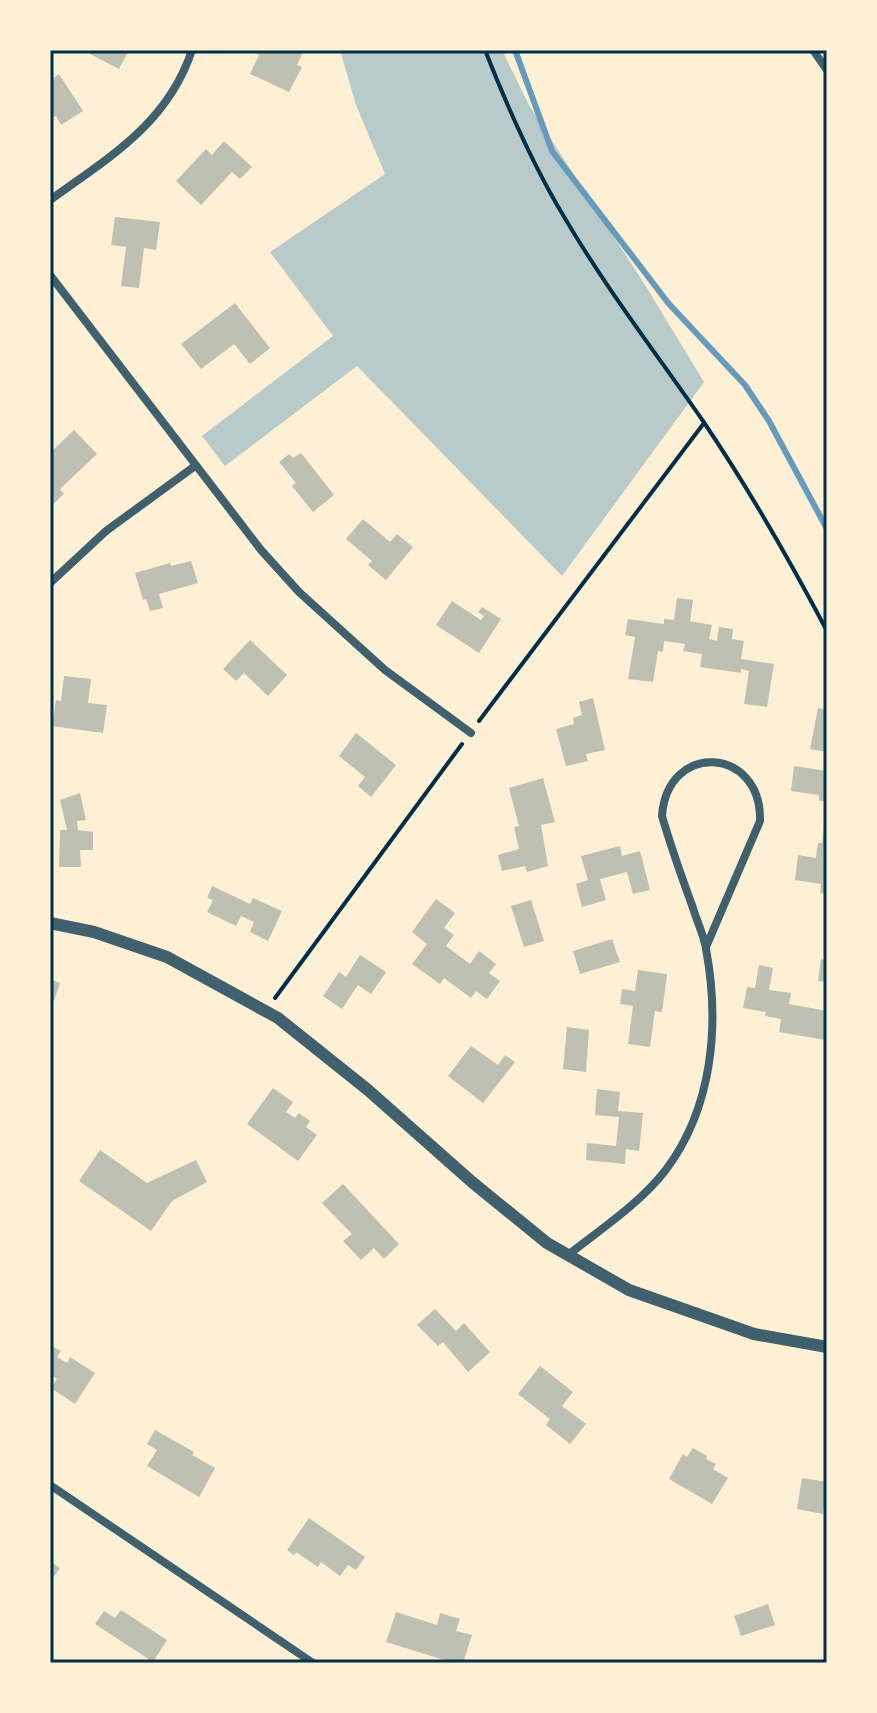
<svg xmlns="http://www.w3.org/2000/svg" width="877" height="1713" viewBox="0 0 877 1713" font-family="Cabin,sans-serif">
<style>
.green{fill:#b9caca}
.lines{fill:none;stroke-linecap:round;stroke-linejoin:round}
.stream{stroke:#669bbc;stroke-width:6}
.building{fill:#bec0b2}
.path{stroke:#003049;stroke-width:4}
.minor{stroke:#3f606c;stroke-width:8}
.tertiary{stroke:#3f606c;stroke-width:12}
.neatline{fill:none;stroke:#003049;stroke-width:3}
</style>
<rect width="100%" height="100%" fill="#fdf0d5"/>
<path class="green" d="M340,50H502L529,105L645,285L704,382L562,576L357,366L225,466L202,436L333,336L270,252L385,174L356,105Z"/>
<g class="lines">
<path class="stream" d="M515,50L552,151L669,304L745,385L769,421L827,529"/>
</g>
<g class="building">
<path d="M92,50H129L119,69L90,54Z"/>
<path d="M249,50H304L297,65L302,67L289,92L250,74L259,55Z"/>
<path d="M59,74L83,111L61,125L56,116L50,120V81Z"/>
<path d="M224,141L252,167L240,179L232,172L201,205L176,181L206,149L212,155Z"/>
<path d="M115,217L160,222L156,250L144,248L139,288L121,286L126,247L111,245Z"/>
<path d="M235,303L270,348L250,364L234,344L201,369L181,344Z"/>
<path d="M74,430L97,454L60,489L64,494L50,507V453Z"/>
<path d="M301,453L334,495L313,512L292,486L296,483L279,462L289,454L293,458Z"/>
<path d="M363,519L390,542L397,534L413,547L386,580L368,565L372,561L346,539Z"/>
<path d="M191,561L198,583L159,594L163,608L150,611L146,599L143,600L135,573L170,563L171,566Z"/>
<path d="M677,598L693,600L690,621L712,625L709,639L717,641L719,627L733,629L732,639L744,641L741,659L774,664L767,707L744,704L749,671L741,669V673L700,667L702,654L683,651L685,644L664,641L663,652L658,651L653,682L628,679L635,637L625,635L628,619L664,624V619L674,620Z"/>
<path d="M452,601L481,620L484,616L478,612L482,607L501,619L479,653L436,625Z"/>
<path d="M250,640L287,675L268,696L244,673L236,681L223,669Z"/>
<path d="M64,676L91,679L88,703L107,705L103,733L52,726L56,700L61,701Z"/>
<path d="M593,698L605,750L586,754L588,761L566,766L556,729L574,724L573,718L582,715L579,702Z"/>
<path d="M818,708L827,710V752L810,749Z"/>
<path d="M356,733L396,765L371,797L358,786L365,777L339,756Z"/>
<path d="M794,766L827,771V801H819V795L791,791Z"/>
<path d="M543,778L555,822L541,825L548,866L527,872L525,866L502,871L498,855L519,849L514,827L519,826L509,788Z"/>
<path d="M80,793L86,820L77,821L78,830L93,832V850H80L81,867H59L60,830H67L60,800Z"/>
<path d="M825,817H827V894L820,893L821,884L795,880L798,855L816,858L818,843H822Z"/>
<path d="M620,846L622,856L640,851L650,890L633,894L627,872L600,879L606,900L582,907L576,884L588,880L581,856Z"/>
<path d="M212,886L250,904L253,898L282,911L268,941L250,932L254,922L241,916L236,926L207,912L213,900L207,898Z"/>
<path d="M436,899L455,913L444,928L454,935L446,946L470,964L479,951L496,964L489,973L500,981L487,999L476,991L471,998L444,978L440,984L412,964L427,944L412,932Z"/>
<path d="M531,900L544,941L524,947L511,906Z"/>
<path d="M612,939L620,962L580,974L573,951Z"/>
<path d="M360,955L386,972L371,994L358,985L342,1009L323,996L339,972L346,977Z"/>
<path d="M821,959L827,960V982L818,981Z"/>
<path d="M759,965L773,968L769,990L791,993L789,1004L827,1011L825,1040L779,1032L781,1019L765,1016L766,1012L743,1008L747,987L755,988Z"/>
<path d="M638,970L667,974L662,1012L655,1011L650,1047L628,1044L633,1006L620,1004L622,989L635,991Z"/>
<path d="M50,979L60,983L54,1001L50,999Z"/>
<path d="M567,1027L589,1030L586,1072L563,1069Z"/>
<path d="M471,1046L498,1065L505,1055L515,1062L483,1103L448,1076Z"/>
<path d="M273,1088L293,1102L286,1112L295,1118L299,1113L310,1121L306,1127L317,1135L298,1161L247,1124Z"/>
<path d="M597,1089L620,1092L618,1111L643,1113L639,1151L626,1149L625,1164L586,1160L587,1143L616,1146L619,1117L595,1115Z"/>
<path d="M100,1150L147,1183L196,1160L207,1182L172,1201L151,1231L79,1181Z"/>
<path d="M343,1184L399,1244L384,1259L374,1248L361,1260L343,1241L352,1234L322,1203Z"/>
<path d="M435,1309L456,1331L464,1323L490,1352L468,1372L443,1342L438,1346L417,1325Z"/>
<path d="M50,1345L61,1351L57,1357L67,1363L70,1357L95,1373L75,1404L51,1388L57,1379L50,1374Z"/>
<path d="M540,1366L573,1392L562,1406L586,1424L570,1444L546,1425L550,1419L518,1394Z"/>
<path d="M155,1430L194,1452L192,1455L215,1468L199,1497L147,1466L157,1450L147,1444Z"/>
<path d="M693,1448L707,1456L706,1459L716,1464L713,1469L728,1478L712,1504L669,1479L683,1454L687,1457Z"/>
<path d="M802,1478L827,1482L823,1514L797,1509Z"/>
<path d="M309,1518L365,1557L356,1570L348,1565L340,1576L321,1562L318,1567L296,1552L294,1555L287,1550Z"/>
<path d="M50,1561L60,1568L50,1582Z"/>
<path d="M768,1604L775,1625L741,1636L734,1616Z"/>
<path d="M121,1610L167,1640L153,1662L95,1624L104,1611L115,1618Z"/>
<path d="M396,1612L437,1625L440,1613L460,1619L456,1631L472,1635L463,1663H454L386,1642Z"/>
</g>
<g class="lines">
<g class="path">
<path d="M485,50C507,106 532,163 563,215C605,287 656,353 703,421C749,489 789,559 827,631"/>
<path d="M479,721L704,423"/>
<path d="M275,998L462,744"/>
</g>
<g class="minor">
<path d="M813,50L827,70"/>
<path d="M50,200C110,157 168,123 192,50"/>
<path d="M50,275L261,550L299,592L385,670L471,733"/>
<path d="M50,583L106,531L195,466"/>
<path d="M568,1255C601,1229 639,1204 665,1171C713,1108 720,1024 706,949C704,935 697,922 693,908C682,878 671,847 662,816C667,741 762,746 760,821L706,947"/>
<path d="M50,1485L313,1663"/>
</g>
<path class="tertiary" d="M50,923L94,932L167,957L278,1018L368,1090L472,1182L547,1243L629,1290L754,1334L827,1347"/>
</g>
<rect width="877" height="1713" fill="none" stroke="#fdf0d5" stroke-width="104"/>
<rect x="52" y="52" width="773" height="1609" class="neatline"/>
</svg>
